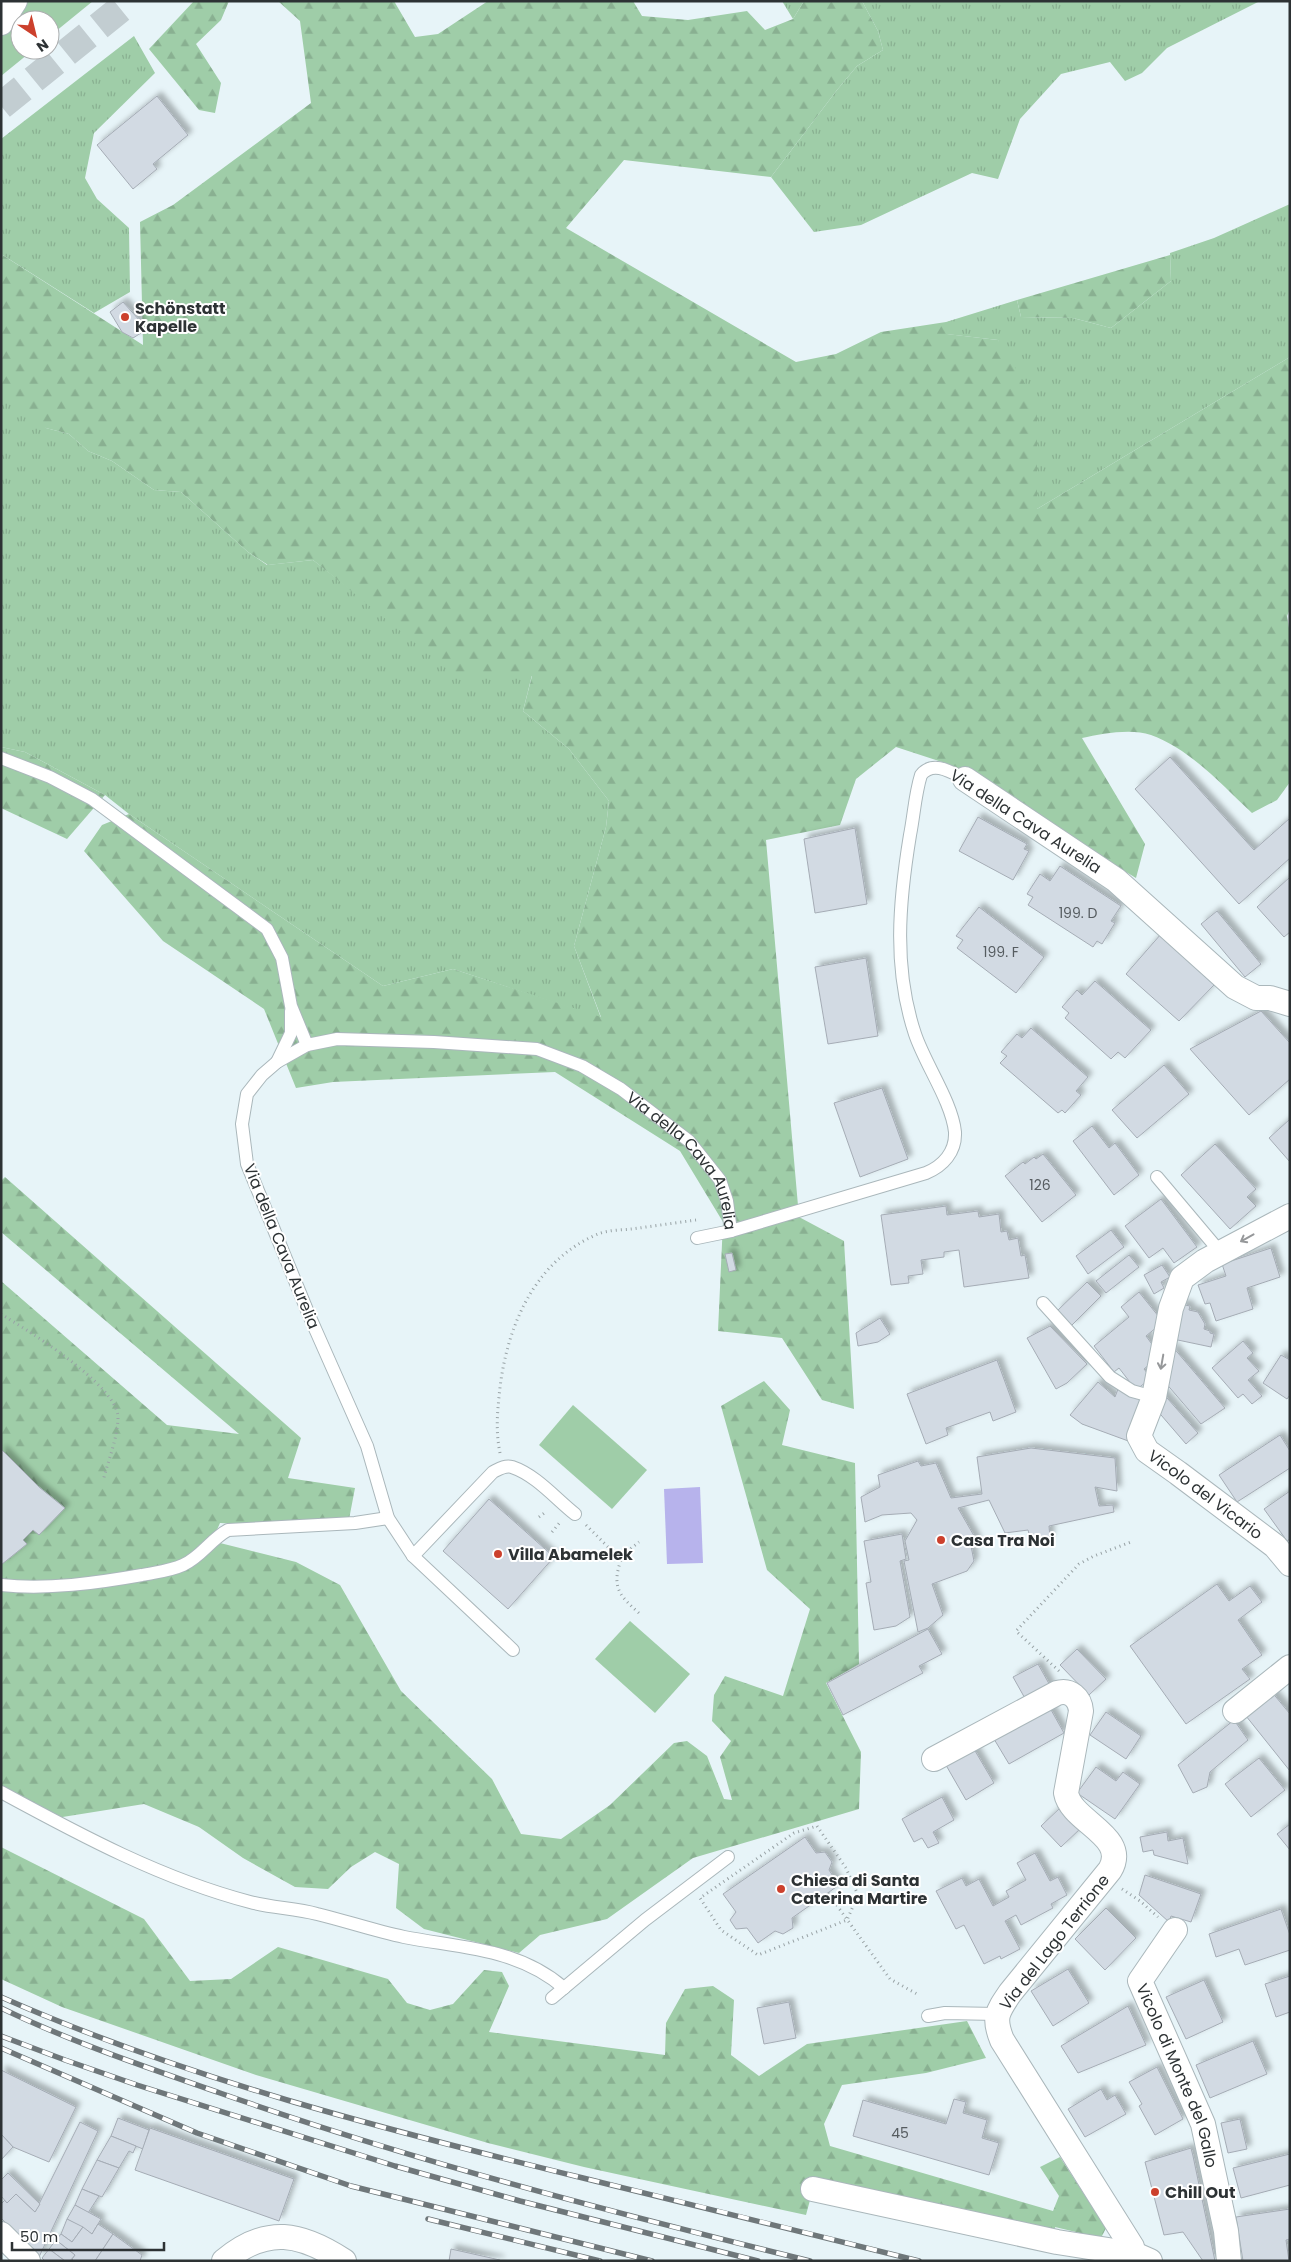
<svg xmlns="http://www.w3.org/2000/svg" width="1291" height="2262" viewBox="0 0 1291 2262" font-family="Poppins,sans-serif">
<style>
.grass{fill:url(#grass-tufts)}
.forest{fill:url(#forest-firs)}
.park{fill:#9fcda8}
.water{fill:#b7b3ec}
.building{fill:#d2dae3;stroke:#a5acb5;filter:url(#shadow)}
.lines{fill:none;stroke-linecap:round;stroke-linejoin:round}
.secondary-tunnel{stroke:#c2cdd1;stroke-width:28;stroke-dasharray:28 14;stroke-linecap:butt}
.lane-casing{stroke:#aab7bb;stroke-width:14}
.street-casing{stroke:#aab7bb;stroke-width:26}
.path{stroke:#98a2a5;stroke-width:3;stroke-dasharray:1 4;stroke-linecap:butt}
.lane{stroke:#fff;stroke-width:12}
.street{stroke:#fff;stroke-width:24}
.rail-casing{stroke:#6f777a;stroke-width:5.5}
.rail{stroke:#fff;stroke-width:4;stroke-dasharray:11;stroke-linecap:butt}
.oneway{stroke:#96989a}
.poi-dot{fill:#cc402c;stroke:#fff;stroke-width:2}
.labels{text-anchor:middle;stroke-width:4;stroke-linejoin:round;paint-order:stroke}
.number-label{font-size:14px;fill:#565c60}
.poi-label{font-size:16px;font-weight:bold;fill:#2d3234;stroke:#fff;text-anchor:start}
.street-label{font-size:16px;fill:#2d3234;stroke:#fff}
</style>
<defs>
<pattern id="grass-tufts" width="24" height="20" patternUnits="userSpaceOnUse" patternTransform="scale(1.25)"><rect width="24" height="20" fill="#9fcda8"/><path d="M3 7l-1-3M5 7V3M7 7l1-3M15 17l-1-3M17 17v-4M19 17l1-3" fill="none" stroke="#89b091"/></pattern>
<pattern id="forest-firs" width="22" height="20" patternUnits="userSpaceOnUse" patternTransform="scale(1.25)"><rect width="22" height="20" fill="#9fcda8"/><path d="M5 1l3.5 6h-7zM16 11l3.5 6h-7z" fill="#89b091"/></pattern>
<filter id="shadow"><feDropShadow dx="4.5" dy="-4.5" stdDeviation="2.5" flood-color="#0004"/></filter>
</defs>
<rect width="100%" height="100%" fill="#e7f4f8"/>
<g class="grass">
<path d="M782,1H804L793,19Z"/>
<path d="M862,1H1260L1167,48L1142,73L1125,81L1110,62L1061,74L1020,119L998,179L972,173L861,225L814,232L771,177L837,90L857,66L883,50L878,31Z"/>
<path d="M134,36L155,73L94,133L85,178L97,199L129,228L130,292L94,313L1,254V139Z"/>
<path d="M1290,204V357L1037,509L998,340L946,334V322L1017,300L1021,317L1073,318L1111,328L1171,281L1170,253L1214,238Z"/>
<path d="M1,394L46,428L69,434L88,451L112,461L154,490L181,492L248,552L267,565L313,560L461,676L532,675L523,711L569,749L609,801L606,827L574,946L601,1018L453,969L383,986L129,814L105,795L25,752L1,747Z"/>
</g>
<g class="forest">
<path d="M194,1H229L221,20L196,44L221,83L215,113L199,110L149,49Z"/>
<path d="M278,1H394L415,37L438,34L488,1H633L642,16L688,20L747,11L765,30L793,19L804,1H862L878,31L883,50L857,66L837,90L771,177L624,160L566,228L796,362L836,354L881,332L946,322L947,334L998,340L1037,403V509L1290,357V609L1287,616L1290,634V782L1277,800L1252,813C1222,785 1190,749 1151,735C1130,728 1102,734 1082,738L1145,844L1136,878L945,763L896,747L856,779L840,825L766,840L799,1217L844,1241L854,1409L822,1400L782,1338L718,1331L723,1222L680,1151L555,1072L333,1082L296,1088L264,1009L163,941L84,851L102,825L129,814L383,986L453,969L601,1017L574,946L606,827L609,801L569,749L523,711L532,676H456L313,560L268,565L248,552L181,492L154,490L112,461L88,451L69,434L38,426L1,395V254L143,345L140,222L173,205L311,103L300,21Z"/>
<path d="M1170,255L1171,281L1111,328L1073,318L1021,317L1017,300Z"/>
<path d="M1,747L25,752L105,795L67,839L1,808Z"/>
<path d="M5,1177L301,1438L288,1478L355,1488L347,1530L220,1523L212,1541L296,1562L340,1585L401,1691L492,1779L521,1834L561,1839L610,1805L674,1743L687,1741L707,1756L724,1799L732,1800L720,1757L731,1741L712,1721L714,1695L725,1676L783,1696L810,1609L767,1570L721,1406L764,1381L790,1410L782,1445L855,1463L859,1664L826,1683L861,1752L859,1809L693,1858L607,1919L540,1935L519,1953L424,1929L396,1908L399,1864L375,1852L351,1867L328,1889L295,1887L243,1858L199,1827L144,1804L50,1819L1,1792V1281L167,1425L239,1434L1,1232V1181Z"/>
<path d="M1,1847L144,1919L190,1981L231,1979L278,1947L388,1979L407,2003L430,2010L453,2004L484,1970L502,1972L509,1986L489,2032L665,2055L666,2023L685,1989L713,1986L734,2000L731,2055L759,2076L807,2044L967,2021L986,2058L926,2073L842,2085L824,2124L830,2146L1053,2211L1059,2196L1040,2167L1060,2157L1106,2228L1101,2238L1055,2227L1057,2242L813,2189L806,2215L584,2167L488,2143L256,2075L62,2007L1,1979Z"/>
</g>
<g class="park">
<path d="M1,1H93L50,36V20H20V50H33L1,76Z"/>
<path d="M573,1405L647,1470L612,1509L539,1445Z"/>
<path d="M630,1621L690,1674L655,1713L595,1659Z"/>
</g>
<path class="water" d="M700,1487L703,1563L667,1564L664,1489Z"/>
<g class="building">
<path d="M157,96L188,135L153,164L157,169L133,189L97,145Z"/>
<path d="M123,302L141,322V333L133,338L122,332L110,312Z"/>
<path d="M1170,757L1254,850L1290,818V858L1239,904L1135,789Z"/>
<path d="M978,817L1027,844L1024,849L1029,851L1013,880L959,851Z"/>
<path d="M855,828L867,904L815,913L804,839Z"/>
<path d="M1060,866L1121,906L1111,921L1115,923L1102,944L1097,941L1093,947L1028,905L1033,897L1027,894L1040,874L1050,881Z"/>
<path d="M1290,877V932L1284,937L1257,907Z"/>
<path d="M979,907L1044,957L1016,993L957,948L963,940L956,936Z"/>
<path d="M1217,911L1261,964L1245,977L1201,924Z"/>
<path d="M1161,934L1214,985L1179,1021L1126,974Z"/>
<path d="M866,958L878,1036L828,1044L815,967Z"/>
<path d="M1095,981L1151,1030L1125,1058L1118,1052L1111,1059L1065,1018L1069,1013L1062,1007L1077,990L1082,995Z"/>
<path d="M1261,1011L1290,1043V1079L1249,1115L1190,1049Z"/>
<path d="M1031,1028L1088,1077L1076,1091L1081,1095L1065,1113L1062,1110L1058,1113L1000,1063L1007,1056L1001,1052L1017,1034L1022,1038Z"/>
<path d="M1164,1065L1189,1094L1137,1138L1112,1110Z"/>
<path d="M882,1088L908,1159L860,1177L834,1103Z"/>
<path d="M1290,1119V1162L1269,1138Z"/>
<path d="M1092,1126L1109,1148L1115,1143L1139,1175L1114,1195L1073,1141Z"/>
<path d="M1215,1144L1256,1189L1247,1197L1256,1206L1230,1229L1181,1175Z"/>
<path d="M1043,1154L1076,1195L1042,1222L1005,1176L1023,1162L1025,1164L1034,1157L1036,1159Z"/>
<path d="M1161,1199L1197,1247L1174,1263L1163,1248L1149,1258L1125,1226Z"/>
<path d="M946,1206L947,1215L978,1211L979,1217L999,1214L1001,1232L1007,1231L1009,1240L1018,1238L1021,1256L1025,1255L1029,1278L964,1287L959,1250L944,1252V1257L921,1260L923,1274L908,1276L909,1283L891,1285L881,1215Z"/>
<path d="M1111,1230L1124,1247L1088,1274L1076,1256Z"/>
<path d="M1271,1248L1280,1277L1247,1288L1253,1309L1216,1321L1210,1303L1205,1304L1198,1285L1226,1276L1222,1264Z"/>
<path d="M732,1253L736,1270L729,1272L725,1254Z"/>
<path d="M1129,1255L1139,1267L1106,1293L1096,1281Z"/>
<path d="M1162,1265L1170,1277L1161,1282L1164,1288L1154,1294L1144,1275Z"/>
<path d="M1087,1282L1101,1296L1071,1326L1057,1311Z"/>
<path d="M1139,1292L1163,1322L1146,1336L1154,1347L1157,1358L1144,1369L1151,1378L1136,1390L1119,1368L1114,1372L1094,1346L1129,1317L1121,1307Z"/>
<path d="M1180,1304L1190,1306L1189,1310L1198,1312L1205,1324L1204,1329L1210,1331V1333L1214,1334L1211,1347L1173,1339Z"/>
<path d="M880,1318L890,1334L878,1342L858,1346L856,1333Z"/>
<path d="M1050,1326L1087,1364L1067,1383L1056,1389L1027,1338Z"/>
<path d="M1243,1341L1253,1353L1247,1358L1259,1371L1248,1380L1262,1396L1252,1404L1243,1394L1238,1398L1212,1368Z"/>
<path d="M1172,1346L1225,1408L1201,1424L1164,1381Z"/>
<path d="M1281,1355L1290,1360V1395L1287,1399L1263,1383Z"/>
<path d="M997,1360L1016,1412L993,1421L990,1412L946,1428L948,1435L926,1444L907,1394Z"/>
<path d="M1098,1382L1115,1397L1118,1389L1147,1400L1131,1442L1082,1424L1070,1415Z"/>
<path d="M1160,1390L1198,1433L1186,1444L1155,1408Z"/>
<path d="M1280,1435L1290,1451V1468L1237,1502L1219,1475Z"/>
<path d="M1031,1448L1115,1458L1117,1491L1095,1487L1099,1506L1113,1505L1114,1512L1049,1526L1050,1538L1031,1541L1028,1530L1005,1533L989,1500L958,1508L977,1541L971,1546L974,1561L967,1571L932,1584L943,1615L928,1628L918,1632L904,1561L909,1560L905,1541L917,1520L911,1513L882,1515L865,1522L861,1497L880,1487L878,1475L918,1461L921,1466L936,1463L951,1498L982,1494L977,1457Z"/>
<path d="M1,1449L39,1487L65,1508L39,1535L33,1530L23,1540L27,1544L1,1565Z"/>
<path d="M1290,1491V1539L1287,1541L1264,1509Z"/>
<path d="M489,1499L554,1557L508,1609L443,1551Z"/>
<path d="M902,1534L906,1559L900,1561L910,1617L896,1626L874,1630L866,1583L871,1582L864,1541Z"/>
<path d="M1217,1584L1229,1601L1250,1586L1262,1602L1238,1620L1262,1655L1242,1669L1250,1679L1186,1724L1130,1646Z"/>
<path d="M928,1629L942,1654L919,1666L923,1673L843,1715L827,1683Z"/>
<path d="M1077,1649L1106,1679L1089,1695L1060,1665Z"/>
<path d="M1038,1664L1052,1689L1027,1702L1013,1677Z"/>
<path d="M1271,1691L1290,1714V1771L1242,1711Z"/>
<path d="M1050,1708L1064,1733L1009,1764L994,1739Z"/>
<path d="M1106,1712L1141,1736L1126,1759L1090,1735Z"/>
<path d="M1234,1720L1248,1740L1210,1772L1207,1787L1193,1793L1178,1765Z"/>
<path d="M971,1744L994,1783L966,1800L943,1760Z"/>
<path d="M1259,1758L1285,1790L1251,1817L1225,1784Z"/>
<path d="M1096,1767L1116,1781L1123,1772L1140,1784L1115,1819L1077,1793Z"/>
<path d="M942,1797L954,1820L933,1832L939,1843L928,1848L922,1838L914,1842L902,1819Z"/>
<path d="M1061,1807L1081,1828L1061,1847L1041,1826Z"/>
<path d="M1290,1824V1850L1277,1834Z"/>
<path d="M1167,1832L1168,1841L1183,1838L1188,1864L1154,1855L1153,1850L1143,1852L1140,1837Z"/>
<path d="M805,1837L816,1853L825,1852L832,1862L829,1870L839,1885L792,1918L793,1928L783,1934L775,1931L758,1943L747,1928L736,1929L730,1920L736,1912L723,1894Z"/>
<path d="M1035,1853L1050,1881L1058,1877L1067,1895L1051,1904L1053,1908L1021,1925L1016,1915L1005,1921L1020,1949L1001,1959L1000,1956L984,1964L964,1925L956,1929L936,1891L962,1878L966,1886L979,1879L993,1906L1009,1897L1006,1891L1026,1880L1017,1863Z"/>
<path d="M1145,1875L1201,1894L1191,1922L1171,1916L1169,1922L1139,1895Z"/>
<path d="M1106,1908L1136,1938L1105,1970L1075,1939Z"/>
<path d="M1281,1909L1290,1935V1950L1245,1965L1239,1949L1216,1957L1209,1934Z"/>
<path d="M1068,1969L1089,2003L1053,2026L1031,1991Z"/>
<path d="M1290,1976V2012L1276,2017L1265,1984Z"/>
<path d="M1204,1980L1223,2022L1186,2039L1166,1997Z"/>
<path d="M789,2002L796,2038L764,2044L757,2008Z"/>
<path d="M1128,2006L1146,2045L1078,2073L1061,2046Z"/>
<path d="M1253,2041L1267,2074L1210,2098L1196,2065Z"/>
<path d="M1157,2067L1183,2119L1155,2135L1139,2106L1142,2104L1129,2082Z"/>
<path d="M1,2070L76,2107L49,2162L13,2147L1,2134Z"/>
<path d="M1101,2089L1107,2100L1115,2095L1126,2114L1085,2137L1068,2109Z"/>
<path d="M954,2099L966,2102L963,2113L987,2120L982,2138L999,2143L989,2175L853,2136L863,2100L946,2124Z"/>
<path d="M118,2118L149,2130L143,2149L111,2136Z"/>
<path d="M1240,2119L1247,2149L1228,2153L1221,2123Z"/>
<path d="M80,2122L98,2131L39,2257L1,2218V2204L5,2200L7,2203L16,2194L35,2212Z"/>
<path d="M150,2128L294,2179L279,2221L135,2170Z"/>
<path d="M1,2134L13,2147L1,2160Z"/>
<path d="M111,2136L136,2146L133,2153L129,2151L119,2168L97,2160Z"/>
<path d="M1191,2148L1193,2156L1215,2261H1203L1183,2232L1164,2235L1145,2162Z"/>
<path d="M1290,2154V2185L1241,2198L1233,2168Z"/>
<path d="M97,2160L119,2168L102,2197L82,2189Z"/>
<path d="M8,2173L40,2204L35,2212L16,2194L7,2203L1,2196V2180Z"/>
<path d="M82,2189L99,2196L88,2213L75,2205Z"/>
<path d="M75,2205L101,2219L92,2234L67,2219Z"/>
<path d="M1290,2209V2239L1286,2240L1289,2261H1243L1236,2217Z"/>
<path d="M67,2219L83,2227L72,2242L61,2234Z"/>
<path d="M98,2224L113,2234L95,2261H74L72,2259L75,2255L56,2240L61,2234L72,2242L83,2227L92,2234Z"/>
<path d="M113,2234L142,2255L140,2261H95Z"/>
<path d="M56,2240L75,2255L70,2261H65L49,2249Z"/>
<path d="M49,2249L65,2261H45L42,2258Z"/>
<path d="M451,2249L500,2260V2261H449Z"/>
</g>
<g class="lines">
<path class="secondary-tunnel" d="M1,106L130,1"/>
<defs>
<g id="lane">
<path d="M1,758L50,777L92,799L267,929L282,958L291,1006L307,1045"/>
<path d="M277,1062L291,1033V1011"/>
<path d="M1157,1177L1221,1253"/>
<path d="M697,1238L731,1231L926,1173C943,1166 956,1152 955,1132C952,1102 925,1064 915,1034C893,968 899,902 910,835C914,815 915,794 921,775C933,760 951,772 965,779"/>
<path d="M1043,1303L1110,1377L1132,1391L1154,1397"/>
<path d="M413,1556L493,1472C499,1469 505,1465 512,1467C536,1475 556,1499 575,1514"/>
<path d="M1,1585C47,1590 97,1583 142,1575C156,1572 170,1571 183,1565C201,1557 211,1539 228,1530L355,1523L388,1518"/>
<path id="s1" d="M513,1650L413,1556L388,1518L367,1446L309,1315L247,1164L242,1124L247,1094L262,1075L277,1062L307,1045L337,1039L434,1042L537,1049L582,1066L621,1089L689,1141L720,1180L727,1201L731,1231"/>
<path d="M1,1792C80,1835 162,1879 250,1902C272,1908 295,1908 317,1914C346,1921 375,1931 404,1937C461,1948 518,1948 564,1988"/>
<path d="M552,1998L645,1920L728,1857"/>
<path d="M928,2016L945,2013L997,2014"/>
</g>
<g id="street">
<path d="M1,23L15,1"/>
<path d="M965,779L1116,880L1235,987L1256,998H1270L1290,1004"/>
<path id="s2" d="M1290,1216L1205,1261L1182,1278L1171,1308L1154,1397L1139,1436L1147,1451L1178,1473L1275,1546L1290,1564"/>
<path d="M1235,1711L1290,1667"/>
<path d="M934,1759L1057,1693C1070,1689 1080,1698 1081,1711L1066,1793C1071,1822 1130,1836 1110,1870L1010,1993C997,2012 993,2018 1002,2040L1132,2247L1134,2254"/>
<path id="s3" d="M1175,1930L1140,1981L1203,2124L1226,2231L1229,2261"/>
<path d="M813,2189L1057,2242L1134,2254L1150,2261"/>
<path d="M1,2234L28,2261"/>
<path d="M224,2261C267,2225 301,2233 344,2261"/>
</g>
</defs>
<use href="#lane" class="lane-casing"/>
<use href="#street" class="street-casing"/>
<g class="path">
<path d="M1,1314C27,1330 117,1385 118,1417C118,1437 108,1461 103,1481"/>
<path d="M500,1453C496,1433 497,1416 499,1397C505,1330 533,1261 598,1234C608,1230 621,1230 632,1229C653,1226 675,1223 696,1220"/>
<path d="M539,1517L547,1511"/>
<path d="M586,1525L621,1560C611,1588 620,1596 640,1614"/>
<path d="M552,1532L561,1521"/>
<path d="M619,1558L639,1542"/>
<path d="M1059,1671L1016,1631L1079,1564L1094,1556L1131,1542"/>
<path d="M817,1826L846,1868L858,1895L847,1920L758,1955L721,1930L700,1898L794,1833Z"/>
<path d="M1122,1889L1140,1901L1158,1917"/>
<path d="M828,1893L890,1979L917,1994"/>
</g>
<use href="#lane" class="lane"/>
<use href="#street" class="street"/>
<defs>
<g id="rail">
<path d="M1,1997C187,2079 386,2130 583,2178C695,2205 807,2233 919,2261"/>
<path d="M1,2008C71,2042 146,2067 220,2093C413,2161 611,2212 810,2261"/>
<path d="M1,2036L65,2060L137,2085L395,2166L520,2201L758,2261"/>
<path d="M1,2048L197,2133L351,2186L652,2261"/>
<path d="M428,2219L600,2261"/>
</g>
</defs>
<use href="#rail" class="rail-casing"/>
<use href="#rail" class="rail"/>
</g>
<defs><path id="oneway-shaft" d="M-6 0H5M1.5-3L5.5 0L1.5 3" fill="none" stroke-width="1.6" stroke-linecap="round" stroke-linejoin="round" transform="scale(1.25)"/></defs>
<g class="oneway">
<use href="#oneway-shaft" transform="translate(1247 1238) rotate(151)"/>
<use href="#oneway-shaft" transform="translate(1162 1362) rotate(100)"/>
</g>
<g class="poi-dot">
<circle cx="125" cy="317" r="5"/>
<circle cx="941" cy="1540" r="5"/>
<circle cx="498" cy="1554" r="5"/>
<circle cx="781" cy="1889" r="5"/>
<circle cx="1155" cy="2192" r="5"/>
</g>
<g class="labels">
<g class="number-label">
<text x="1078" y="918">199. D</text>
<text x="1001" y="957">199. F</text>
<text x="1040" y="1190">126</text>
<text x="900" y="2138">45</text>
</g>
<g class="poi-label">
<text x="135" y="314">Schönstatt<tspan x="135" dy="18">Kapelle</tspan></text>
<text x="951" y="1546">Casa Tra Noi</text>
<text x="508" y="1560">Villa Abamelek</text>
<text x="791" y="1886">Chiesa di Santa<tspan x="791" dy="18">Caterina Martire</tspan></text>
<text x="1165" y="2198">Chill Out</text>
</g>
<g class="street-label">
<text transform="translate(1026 821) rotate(33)" y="6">Via della Cava Aurelia</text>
<text dy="6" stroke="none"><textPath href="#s1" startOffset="1136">Via della Cava Aurelia</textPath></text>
<text transform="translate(282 1246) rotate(68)" y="6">Via della Cava Aurelia</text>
<text dy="6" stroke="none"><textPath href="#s2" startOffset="379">Vicolo del Vicario</textPath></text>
<text transform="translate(1054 1942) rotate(-52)" y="6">Via del Lago Terrione</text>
<text dy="6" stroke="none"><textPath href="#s3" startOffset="164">Vicolo di Monte del Gallo</textPath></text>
</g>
</g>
<rect width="1291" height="2262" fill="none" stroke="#2d3234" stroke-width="5"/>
<g transform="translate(35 35) rotate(145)"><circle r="24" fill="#ffffff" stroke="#abadae"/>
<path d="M0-4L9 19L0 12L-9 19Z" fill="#cc402c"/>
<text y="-8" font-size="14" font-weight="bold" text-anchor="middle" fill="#2d3234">N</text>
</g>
<path d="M12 2242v8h152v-8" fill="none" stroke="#2d3234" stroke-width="2.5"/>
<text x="20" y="2242" font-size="15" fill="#2d3234" stroke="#ffffff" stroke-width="4" paint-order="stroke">50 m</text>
</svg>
